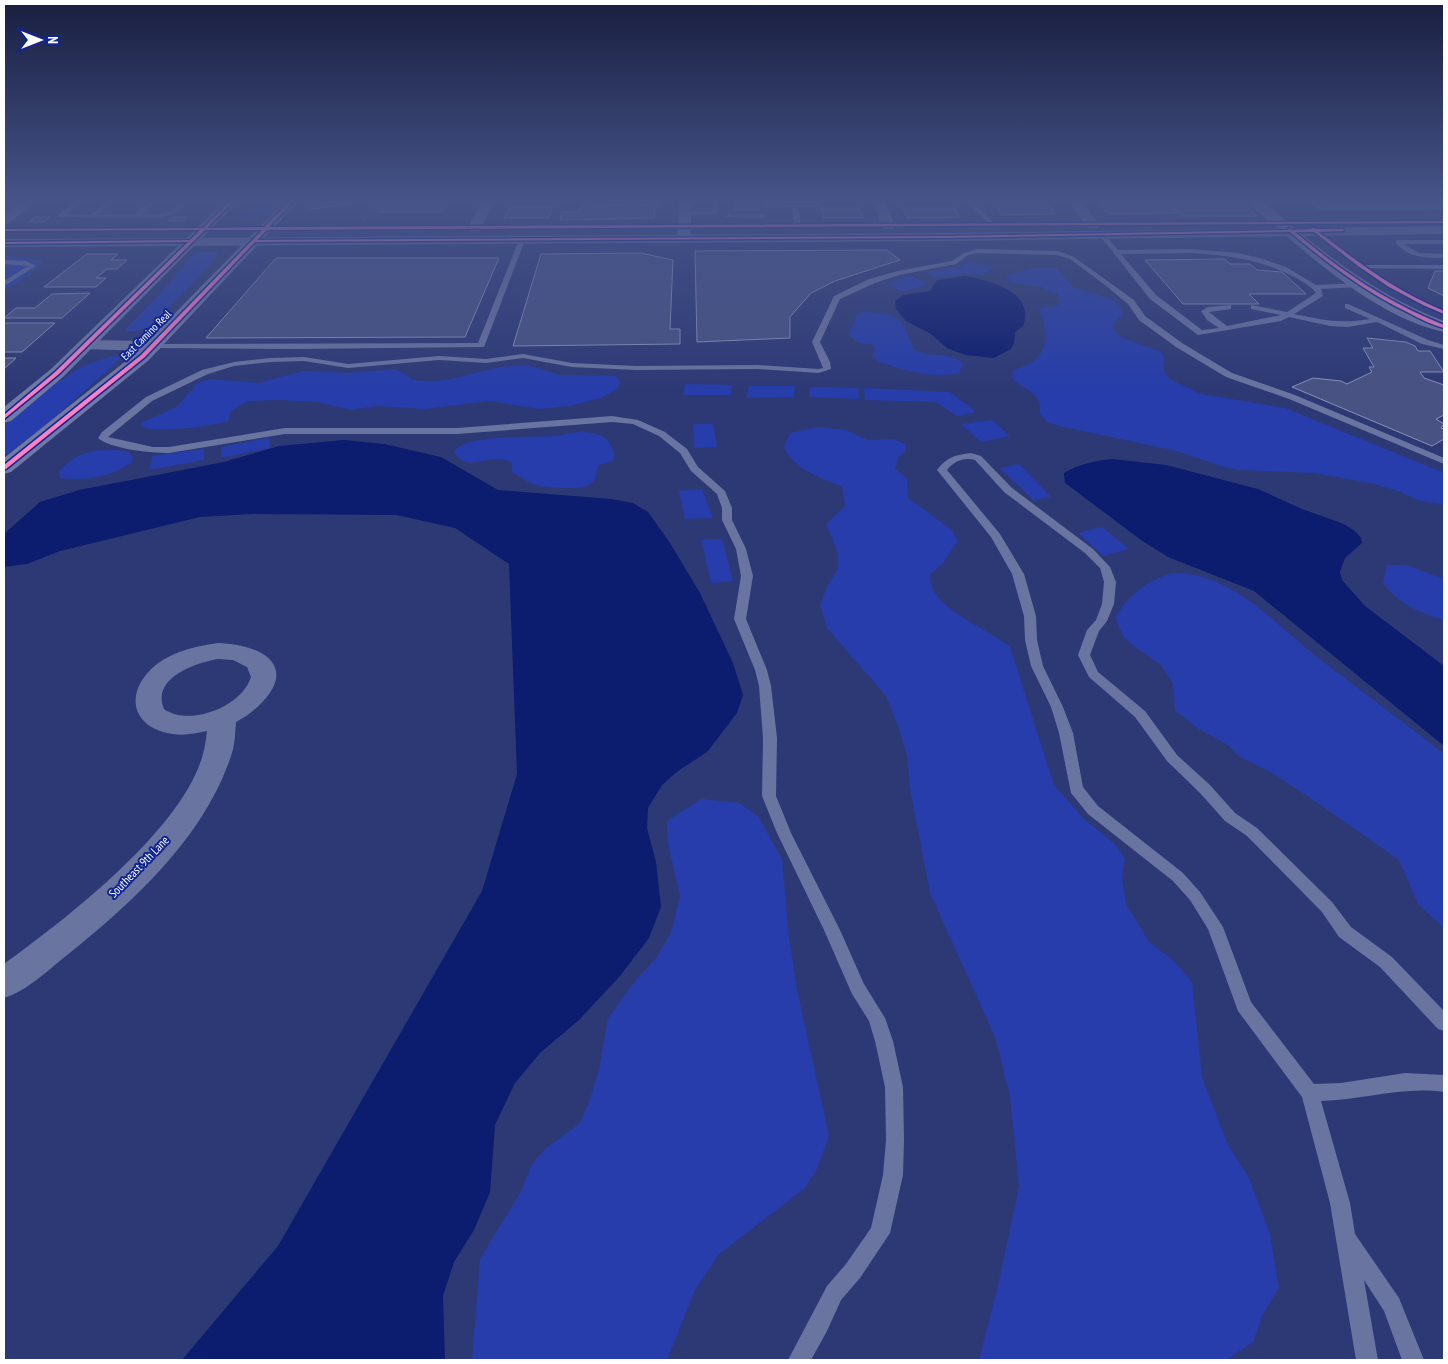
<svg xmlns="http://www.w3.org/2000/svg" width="1448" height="1364" viewBox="0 0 1448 1364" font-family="'PT Sans Narrow',sans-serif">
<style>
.green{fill:#263dab}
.water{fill:#0c1c6e}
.building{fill:#485283;stroke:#8a92b6}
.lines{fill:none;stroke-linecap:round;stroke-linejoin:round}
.path{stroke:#6a74a0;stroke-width:2;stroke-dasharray:1 2;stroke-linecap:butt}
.lane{fill:#6a74a0;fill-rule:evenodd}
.street{fill:#6a74a0;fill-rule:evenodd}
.secondary{fill:#717aa4;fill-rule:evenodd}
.primary{fill:#69739f;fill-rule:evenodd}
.cycleway-casing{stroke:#102592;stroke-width:3}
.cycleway{fill:#ff80c0;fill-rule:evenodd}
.labels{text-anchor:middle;stroke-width:4;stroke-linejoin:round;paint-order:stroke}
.far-street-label{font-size:11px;fill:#fff;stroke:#102592}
.street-label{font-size:12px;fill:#fff;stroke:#102592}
</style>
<rect width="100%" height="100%" fill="#2d3975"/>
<g class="green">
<path d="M253,202H276C263,220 260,218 239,219Z"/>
<path d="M198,252H219L215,259L149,328L132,332L125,330L159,295L192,256Z"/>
<path d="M4,255L43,261C34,274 16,281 4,292Z"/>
<path d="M969,262L994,267L983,275L963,274L938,278L925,272L961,267Z"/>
<path d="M1036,267L1056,268L1073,287L1114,300L1124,313L1114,323V330L1123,338L1161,352L1165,359L1163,365L1165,374L1171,380L1201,394L1285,408L1442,472L1444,473V504L1420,501L1398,491L1370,483L1314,473L1239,470L1224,467L1177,451L1059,426L1047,422L1040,414C1041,389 1026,393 1012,378L1013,371C1020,367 1030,365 1035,360C1049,348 1047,327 1040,311L1041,308L1059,305L1058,294L1041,287L1010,282L1006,276Z"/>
<path d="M911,276L928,284L904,292L886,284Z"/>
<path d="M864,312C903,314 901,317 914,350C930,358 947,351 963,363L959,373C933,379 901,370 877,361L873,356L875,350L873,345L857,342L849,335L857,314Z"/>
<path d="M115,356L120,357L118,361L48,423L4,457V426C41,398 67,365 115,356Z"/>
<path d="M519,366H530L561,375L613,376L618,377L620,384L616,390L600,398L570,406L539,409L490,401L425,409L377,406L351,410L317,402L281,400L248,401L231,411L228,421C216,426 149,434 141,426V423L178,406L197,383L210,379L258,383L303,371L350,373L395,369L408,376L410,379C451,388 479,366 519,366Z"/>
<path d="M685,384L732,385L731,395H683Z"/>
<path d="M749,386H795L794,397L746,398Z"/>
<path d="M810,387L858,388L859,399L809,397Z"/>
<path d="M864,388L950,392L976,412L957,416L936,402L865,400Z"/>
<path d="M992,420L1010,436L981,442L961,424Z"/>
<path d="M693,424H713L717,447L694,448Z"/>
<path d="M818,427L846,430L868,440L894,439L905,444L906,450L898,458L895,469L907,478L908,498L952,530L958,541L943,563L930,574C930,578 931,585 933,589C942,611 990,631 1010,647L1054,785L1085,820L1115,844L1125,859L1122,879L1126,904L1149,942L1174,961L1192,982L1202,1077L1227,1143L1249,1178L1270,1234L1279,1288L1262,1316L1253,1342L1226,1360H979L999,1281L1019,1186L1010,1097L995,1037L930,893L910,789L907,756L898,726L886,696L827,628L820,605L828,584L838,569V553L826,524L845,506L842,487C820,477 794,470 784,447L790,433Z"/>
<path d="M581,432C602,433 609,437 615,456L612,461L599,465C596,470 597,479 592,483C585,491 543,488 533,484C525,481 520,475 512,473V463C494,449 467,476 454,452C464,434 530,438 551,436C561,436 571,432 581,432Z"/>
<path d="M269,438L270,448L221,458V447Z"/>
<path d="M204,449V460L149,470L152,456Z"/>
<path d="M118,450L128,452L133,457L131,463C110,477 86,481 60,478L59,472C77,451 91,450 118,450Z"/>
<path d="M1019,464L1051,497L1033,500L1000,468Z"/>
<path d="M702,489L713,518L685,519L679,491Z"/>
<path d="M1102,527L1129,549L1103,556L1078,533Z"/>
<path d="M722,539L733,581L711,583L701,540Z"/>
<path d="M1387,565H1406L1444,579V620C1419,613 1399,604 1383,583Z"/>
<path d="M1172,573C1234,573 1272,622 1317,657C1359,689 1402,721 1444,754V928L1418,904L1399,860L1309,797L1272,773L1240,757L1228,745L1197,728L1175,710L1173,684L1161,665L1135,647L1123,636L1115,618C1128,595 1146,581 1172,573Z"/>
<path d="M701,799L739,803L758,816L782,859L789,937L797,989L829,1136L817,1169L804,1189L719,1254L695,1290L667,1360H472L480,1259L520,1193L532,1164L546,1148L579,1124L589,1102L599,1069L608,1018L635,981L657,957L672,930L680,895L668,844L667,821Z"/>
</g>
<g class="water">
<path d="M965,276C989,280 1036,292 1023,326L1015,332L1014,343L1011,349L994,358L965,355L947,348L931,334L906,321L896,309L895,301L903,295L930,291L937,280Z"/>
<path d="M344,440L384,444L441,457L498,490L611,499L633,503L648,512L670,543L700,593L733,663L743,695L737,713L707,752L678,771L662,785L648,808L647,828L656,862L661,907L649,938L620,976L579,1020L540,1053L515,1083L495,1125L490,1192L474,1230L454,1262L443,1296L445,1360H182L278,1246L482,891L517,774L509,564L455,528L396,515L253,514L200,517L60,551L27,564L4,567V534L40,502L79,490L224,462L279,446Z"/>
<path d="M1112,459L1166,465L1258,489L1302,509L1344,524L1355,531L1361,538L1362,543L1345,558L1340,572L1342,580L1365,606L1444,666V746L1254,591L1168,557L1141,540L1065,483L1064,473C1078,464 1095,461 1112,459Z"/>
</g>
<g class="building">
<path d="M316,202H369L310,209Z"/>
<path d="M387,202H448L442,212H379Z"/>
<path d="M650,202H660V207H655L654,218L560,220L562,212H579L581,206L650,205Z"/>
<path d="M734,202H758L760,210H735Z"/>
<path d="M766,202H818L819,206L766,207Z"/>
<path d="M994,202L1048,204L1056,214L1001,215Z"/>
<path d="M1097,202H1163L1180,213L1109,214Z"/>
<path d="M1168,202H1242L1258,216H1183Z"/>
<path d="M1320,202H1441L1444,206H1327Z"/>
<path d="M510,207H553L549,218H504Z"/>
<path d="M821,208H859L863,218H824Z"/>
<path d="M903,208H954L959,217L907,218Z"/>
<path d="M35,217H50L44,222H29Z"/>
<path d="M173,217H188L182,221H168Z"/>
<path d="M887,250L900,260L835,281L811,293L790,317V338L697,342L695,251Z"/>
<path d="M641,253L673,260L670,329H680V344L513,346L541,254Z"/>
<path d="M87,254H118L111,260H127L117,269H107L96,278H106L96,287H44Z"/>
<path d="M276,258H499L465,337L206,338Z"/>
<path d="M1225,259L1230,264H1250L1257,270L1282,272L1306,294H1249L1259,304H1183L1145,260Z"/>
<path d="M1435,271H1444V296L1428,288Z"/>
<path d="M90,293L62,318H4L16,308H35L52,294Z"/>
<path d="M4,323H55L22,352H4Z"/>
<path d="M1367,338L1406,342L1415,346L1418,351H1430L1444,372H1420L1424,378L1444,385V415L1436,419L1444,424L1441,428L1444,429V439L1432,446L1292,387L1313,378L1341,381L1347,384L1372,372L1369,367H1374L1363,348H1373Z"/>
<path d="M4,358H16L4,369Z"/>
</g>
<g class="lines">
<g class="path">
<path d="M572,212L575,202"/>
<path d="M364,220L378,202"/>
</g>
<g class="lane">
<path d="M74,202H81L66,214L90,215L107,202H114L98,215L134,214L149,202H156L142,214C150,214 159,215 167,212C176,209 181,202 190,202L176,213L158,218L58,217V215Z"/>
<path d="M712,202H718L717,214L685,215L682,213L685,211H712Z"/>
<path d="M967,202H973L995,224V226H991Z"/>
<path d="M1308,202H1315L1322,207L1444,206V210L1321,211Z"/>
<path d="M795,207L798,209L801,226L798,228L795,226L792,209Z"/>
<path d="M728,214H763L766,216L763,218L726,217Z"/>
<path d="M1101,235H1105L1118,250L1190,249L1238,253L1263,259L1286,267L1316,285L1362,283V287H1359L1321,289L1323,296L1294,314C1322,320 1341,324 1370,319L1345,308V304H1348L1428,340L1444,345V349L1422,344L1377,322L1348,327L1330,326L1289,317L1281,321L1198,335L1150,299L1101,237ZM1190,253C1229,255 1263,260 1298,279C1304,283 1312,287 1316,293L1287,312L1251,305V309L1281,315L1227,326L1209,312L1231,309V305L1208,307L1201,311L1207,320L1219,328L1202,330L1156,295L1121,254Z"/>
<path d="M522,238L525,240L484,347L293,349L153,348L149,346L153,344L478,343L519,240Z"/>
<path d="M1398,240H1444V244H1403L1419,253L1444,254V258C1426,258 1408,258 1396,243V241Z"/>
<path d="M978,249L1058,251L1074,257L1134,300L1145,316L1182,343L1232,373L1295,395L1444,458V464L1289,399L1226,377L1176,347L1139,320L1128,304L1105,285L1070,259L1057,255L978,253L968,255L956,264L899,275L875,283L840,299L820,342L830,362L831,369L819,373L758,369L636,370L572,367L523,358L486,363L439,360L348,368L304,361L271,362L234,366L208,374L152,401L108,437L153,447H169L285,428H457L612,416L638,420L665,432L687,449L698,467L725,491L732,508V520L746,549L753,576L746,619L767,670L771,686L777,738L776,796L791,833L840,930L864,984L885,1018L893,1041L903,1087L904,1140L903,1175L890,1233L860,1278L841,1300L827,1331L811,1360H788L827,1286L846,1264L871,1228L883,1175L886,1140L885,1087L875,1041L869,1021L852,994L824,930L777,833L762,796L763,738L759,686L755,670L734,619L741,576L736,549L722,520V508L717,494L691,471L680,453L659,436L633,424L612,422L457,434H285L169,453C152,453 110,449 98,438L102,432L146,397L202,370L234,362L271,358L304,357L348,364L439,356L486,359L523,354L572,363L636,366L758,365L819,369L823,368L812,342L834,296L869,279L898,271L952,261L964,253Z"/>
<path d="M4,260L26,261L36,266L4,286V281L28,266L4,264Z"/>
<path d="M1359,265H1444V269L1357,268V266Z"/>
<path d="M971,453L981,456L1012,488L1093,549L1110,567L1116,582L1114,604L1107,621L1099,631L1090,655L1098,672L1145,711L1177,755L1210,785L1235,813L1257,828L1332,902L1351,927L1392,957L1444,1011V1031L1438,1029L1380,967L1339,937L1322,912L1247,836L1225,821L1200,793L1167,761L1135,717L1089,677L1078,655L1087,630L1096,620L1102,604L1104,582L1100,568L1085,553L1004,492L975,460C964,457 954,461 947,470L1000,534L1024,574L1036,616L1037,640L1043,666L1063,707L1073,733L1083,787L1098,806L1183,873L1200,892L1223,927L1251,1002L1314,1084L1341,1083L1405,1073L1444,1075V1092C1403,1086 1363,1100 1321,1101L1350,1203L1355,1234L1399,1298L1424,1360H1402L1384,1311L1364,1280L1378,1360H1356L1330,1203L1302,1097L1238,1011L1208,929L1190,900L1173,881L1088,814L1071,793L1059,733L1051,707L1031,666L1025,640L1024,616L1012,574L991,537L937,470C947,457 955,455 971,453Z"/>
</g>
<g class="street">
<path d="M22,202H36L9,223L4,224V214Z"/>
<path d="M481,202H493L480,231H470L468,228Z"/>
<path d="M679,202H691V239L684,243L677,239Z"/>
<path d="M873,202H885L895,226L893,229H883Z"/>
<path d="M1069,202H1082L1100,225L1098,228H1088Z"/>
<path d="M86,340L153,341L159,342L161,346L159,350L153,351L80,349L78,345L80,341Z"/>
<path d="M218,643C233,644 250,646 263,654C297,676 258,711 236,722C235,733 235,746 231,756C204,838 132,903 66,956C47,971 27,991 4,998V964C66,919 183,829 203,754C205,747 206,739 207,731C196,733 184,736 173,734C129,728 124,690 157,664C174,651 197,646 218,643ZM218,659L233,660L247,667L251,677C242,707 189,727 164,709C151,678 195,663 218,659Z"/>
</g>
<g class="secondary">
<path d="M224,202H238L63,377L11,421L4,423V407L51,369Z"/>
<path d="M284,202H298L149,360L11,472L4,474V458L137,352Z"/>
<path d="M1249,202H1264C1321,251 1373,294 1444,321V332C1385,319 1328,272 1283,233C1272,223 1258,214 1249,202Z"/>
</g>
<path class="primary" d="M1444,226V234L946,241L4,247V239L946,233Z"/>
<defs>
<path id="cycleway" d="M229,202H233L207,228L264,227L289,202H293L269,227L1444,221V223L267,230L257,240L946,236L1288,230L1289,228L1292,230L1311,229L1313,228L1316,229H1343L1344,231L1319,232C1360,264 1396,291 1444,311V314L1423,305L1389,287L1358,266L1314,232H1295C1342,272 1387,302 1444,325V328C1432,325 1420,319 1409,313C1365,292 1327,263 1290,232L946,238L255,242L145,357L6,469L4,470V465L141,355L262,230H205L59,374L4,419V415L55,372L188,242L4,244V242L190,240L200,230L4,231V229L203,228Z"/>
</defs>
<use href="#cycleway" class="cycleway-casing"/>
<use href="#cycleway" class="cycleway"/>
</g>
<linearGradient id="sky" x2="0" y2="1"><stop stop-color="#191f40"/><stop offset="0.51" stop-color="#465489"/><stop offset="1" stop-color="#465489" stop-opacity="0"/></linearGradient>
<rect width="1448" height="393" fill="url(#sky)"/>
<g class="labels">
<g class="far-street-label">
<text transform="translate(146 335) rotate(-45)" y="4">East Camino Real</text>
</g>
<g class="street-label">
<text transform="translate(139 867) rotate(-46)" y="4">Southeast 9th Lane</text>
</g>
</g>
<rect width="1448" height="1364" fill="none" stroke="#ffffff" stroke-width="10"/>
<g transform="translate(40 40) rotate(90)" stroke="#102592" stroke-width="4" paint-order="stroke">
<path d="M0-4L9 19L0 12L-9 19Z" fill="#ffffff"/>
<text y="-8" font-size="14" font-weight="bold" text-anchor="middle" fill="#ffffff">N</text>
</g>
</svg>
